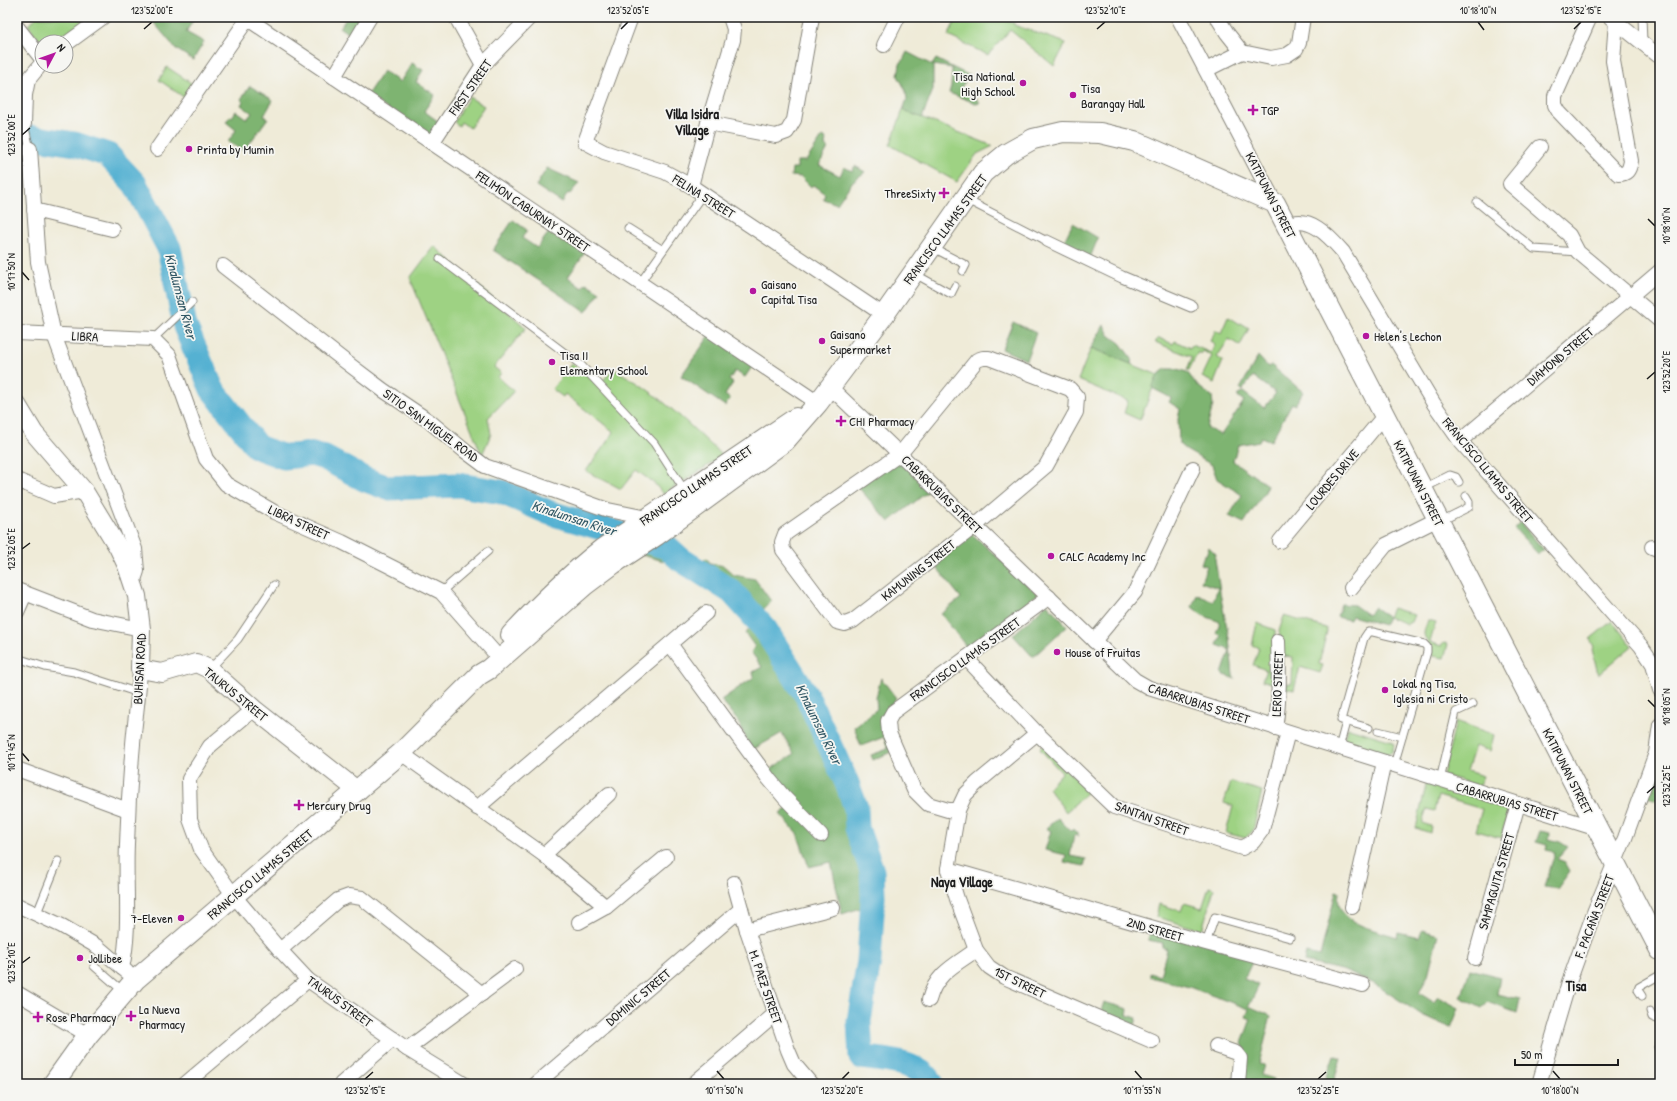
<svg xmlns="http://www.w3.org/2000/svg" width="1677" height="1101" viewBox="0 0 1677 1101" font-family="'Patrick Hand',sans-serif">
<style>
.green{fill:#9ed283;stroke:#5d7750}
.forest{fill:#7eb471;stroke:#4d6846}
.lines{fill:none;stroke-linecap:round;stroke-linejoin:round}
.river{stroke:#54b1d2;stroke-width:25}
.service-casing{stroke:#86847a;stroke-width:9}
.pedestrian-casing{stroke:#86847a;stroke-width:13}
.minor-casing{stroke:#86847a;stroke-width:16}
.tertiary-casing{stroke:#86847a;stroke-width:20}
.secondary-casing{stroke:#86847a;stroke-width:22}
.service{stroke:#fff;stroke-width:7}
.pedestrian{stroke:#fff;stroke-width:11}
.minor{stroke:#fff;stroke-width:14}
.tertiary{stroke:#fff;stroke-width:18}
.secondary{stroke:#fff;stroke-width:20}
.ticks{fill:none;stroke:#1c1c1c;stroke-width:1.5}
.poi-dot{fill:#b5179e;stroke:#f6f6f2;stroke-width:1.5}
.labels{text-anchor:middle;stroke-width:3.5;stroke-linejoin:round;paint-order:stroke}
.poi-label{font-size:13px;fill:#1c1c1c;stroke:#f6f6f2;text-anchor:start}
.street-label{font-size:13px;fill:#1c1c1c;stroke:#f6f6f2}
.neighbourhood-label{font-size:14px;font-weight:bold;fill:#1c1c1c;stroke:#f6f6f2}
.water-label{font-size:14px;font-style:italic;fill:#325865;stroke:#f6f6f2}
.neatline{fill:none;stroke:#1c1c1c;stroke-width:1.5}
.ticks-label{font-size:10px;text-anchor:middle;fill:#1c1c1c}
</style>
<rect width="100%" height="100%" fill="#f6f6f2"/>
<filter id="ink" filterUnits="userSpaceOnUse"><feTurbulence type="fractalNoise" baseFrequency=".025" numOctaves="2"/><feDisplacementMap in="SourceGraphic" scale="8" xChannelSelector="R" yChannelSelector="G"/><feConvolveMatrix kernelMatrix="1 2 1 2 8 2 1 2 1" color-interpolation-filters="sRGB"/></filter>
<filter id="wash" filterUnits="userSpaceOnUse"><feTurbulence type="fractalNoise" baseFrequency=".012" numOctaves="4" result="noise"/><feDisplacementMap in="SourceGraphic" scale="16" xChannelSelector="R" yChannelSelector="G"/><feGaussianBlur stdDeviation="0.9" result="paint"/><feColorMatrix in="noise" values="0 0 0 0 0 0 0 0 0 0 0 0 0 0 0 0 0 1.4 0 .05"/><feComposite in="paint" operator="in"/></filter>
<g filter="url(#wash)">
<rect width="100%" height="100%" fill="#efebd8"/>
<g class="green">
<path d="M37,17H91L60,42L42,43L28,25Z"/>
<path d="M957,17H997L1014,23V25L1066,43L1054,66L1010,30L988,55L948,36Z"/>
<path d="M167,67L194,85L185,98L159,80Z"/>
<path d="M469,97L484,106L470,128L461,122L459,126L454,122Z"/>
<path d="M903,110L993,146L977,154L957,182L890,145Z"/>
<path d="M434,246L526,328L494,367L501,373L498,377L514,391L488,418L491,434L482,455L410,278Z"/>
<path d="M1228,317L1239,324L1241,323L1249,328L1240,346L1229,339L1217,357L1223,361L1214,383L1202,377L1212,356L1203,351L1201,354L1198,352L1189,370H1187L1192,357L1155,342L1159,338L1173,344L1175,341L1190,348L1192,345L1211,353L1215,344L1210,341L1216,330L1221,333Z"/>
<path d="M1091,348L1158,375L1140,420L1124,413L1128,401L1078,380Z"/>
<path d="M572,363L599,385L613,369C655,389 689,425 723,456L663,494L655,484L636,470L621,489C609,482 598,478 586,471L614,432L565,394L563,397L552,389Z"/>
<path d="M1392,608L1414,615L1411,622L1407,624L1388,617Z"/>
<path d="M1284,616L1326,628L1327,631L1319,664L1323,665L1320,673L1300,667L1294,690L1281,687L1282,684H1292L1293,657L1283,656L1279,631Z"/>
<path d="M1428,620L1436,622L1430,642L1441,646L1444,643L1448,644L1444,658L1433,656L1429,651C1430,644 1425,640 1424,634C1424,629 1427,624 1428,620Z"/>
<path d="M1612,621L1632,646L1599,674L1597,670L1592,649L1594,647L1590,639Z"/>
<path d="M1257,623L1275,630L1277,685L1262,680L1266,670L1253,665L1259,648L1252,645Z"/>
<path d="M1456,721L1494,735L1490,751L1475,746L1467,771L1483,776L1479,786L1443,775Z"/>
<path d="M1349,728L1392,741L1394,745L1392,752L1388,754L1345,741L1344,739L1347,729Z"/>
<path d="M1042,745L1089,791L1066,812L1048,788L1062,773L1040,749Z"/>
<path d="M1427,781L1509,808L1501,838L1476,831L1482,809L1438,796L1434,811L1427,809L1422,823L1431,826L1430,833L1416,828Z"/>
<path d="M1231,782L1262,791L1253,831L1245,838L1226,833L1233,806L1224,803Z"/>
<path d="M1209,887L1214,889L1202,930L1156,917L1159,904L1181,911L1184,903L1202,908Z"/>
</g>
<g class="forest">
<path d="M149,17H195L186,32L204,42L193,60L176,49Z"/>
<path d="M347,17H364L352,36L340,28Z"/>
<path d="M907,52L932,65L936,59L970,76L961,87L980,102L978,104L949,93L951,86L952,68L933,65V90L922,118L903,110L907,99L905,89L898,76L900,63L902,62Z"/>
<path d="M412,63L423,70L416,82L435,95L424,111L439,122L429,138L367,95L383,71L400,82Z"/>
<path d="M250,86L273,100L264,116L268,118L244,151L228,142L236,130L226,122L230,116L232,117L236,111L247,119L252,113L241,105L243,101L241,99Z"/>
<path d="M822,137L826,139L825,146L828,148L819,165L840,176L844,167L852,171L855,166L865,172L853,181L837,204L823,199L825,194L813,185L811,187L801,177L791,176L792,168H797V161H806Z"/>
<path d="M547,168L579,183L570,194L568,193L562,203L536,186Z"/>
<path d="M513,220L527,230L522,238L537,248L553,227L586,251L568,277L582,288L586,283L600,292L586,312L493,250Z"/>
<path d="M1073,223L1098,238L1090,258L1062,245Z"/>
<path d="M1013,322L1036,333L1026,360L1002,349Z"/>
<path d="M1104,325L1109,335L1120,343L1132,359L1131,364L1091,348Z"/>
<path d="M710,335L754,364L745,377L735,371L729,380L733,383L725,395L730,399L725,406L681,376Z"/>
<path d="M1258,356L1268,367L1271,365L1303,392L1295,405L1292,403L1271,441L1261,437L1259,441L1238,445L1233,461L1267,485L1265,492L1244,523L1229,516L1242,495L1217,479L1212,465L1186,450L1179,444L1178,419L1180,409L1169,402L1171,398L1152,388L1158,375L1165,369H1177L1187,372L1197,385L1212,397L1213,405L1207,428L1221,435L1244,401L1237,396L1243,392L1264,408L1276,393L1253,376L1242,391L1240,389Z"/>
<path d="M896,458L930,490L889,522L858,487Z"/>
<path d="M1520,522L1544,550L1538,554L1514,528Z"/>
<path d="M972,534L1038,594L968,649L941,614L961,598L934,564Z"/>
<path d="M662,542L669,548L675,549L695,563L707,558L710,563L724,566L734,575L755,579L771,601L761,612L762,618L787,652L825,723L831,721L846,764L840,767L856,808L857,828L860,837L871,847L883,885L878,924L865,923L864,907L842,914L831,862L809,867L797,833L780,814L794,803L766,772L794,754L782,733L752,750L737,720L721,700L754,677L753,672L762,667L751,652L755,647L745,633L750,628L727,600L711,586L678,565L642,555Z"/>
<path d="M1209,547L1216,554L1215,559L1221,598L1229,638L1233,675L1235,679L1222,674L1230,650L1217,645L1221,635L1216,633L1220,622L1202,615L1192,607L1197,595L1213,601L1218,588L1201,582L1207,566L1201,564L1204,555H1206Z"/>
<path d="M1047,604L1067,626L1033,657L1013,635Z"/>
<path d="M1341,604L1354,605L1368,615L1374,607L1388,617L1384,625L1352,616L1350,620L1337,617Z"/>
<path d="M881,678L896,698L884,714L891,752L873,760L871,755L888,749L884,737L861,746L854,727L877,709L876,698Z"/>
<path d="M1655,770L1660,772V801L1645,796Z"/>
<path d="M1058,818L1071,831L1073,829L1079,836L1074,835L1070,856L1086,859L1084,866L1064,862L1066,855L1045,850L1051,831L1046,828Z"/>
<path d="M1540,831L1550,833L1549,839L1560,842L1568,847L1557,859L1565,862L1570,871L1557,889L1545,887L1555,852L1546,850L1547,845L1536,842Z"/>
<path d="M1336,891L1339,892C1333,924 1374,929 1397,937L1398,932L1419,937L1422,930L1438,935L1428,975L1419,993L1435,1003L1438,997L1459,1008L1451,1028L1422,1015L1373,983L1342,970L1304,962L1306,953L1320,956Z"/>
<path d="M1150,932L1258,950L1244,979L1259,985L1249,1006L1271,1016L1259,1064L1264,1065L1261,1075L1274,1079L1273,1084H1247L1244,1067L1245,1051L1242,1043L1251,1019L1246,1017L1249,1009L1189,987L1150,977V973L1160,976L1167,949L1162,947L1163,943L1148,940Z"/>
<path d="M1470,969L1500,977L1497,994L1520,999L1517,1013L1487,1002L1482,1008L1460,997L1463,992Z"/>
<path d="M1104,1002L1128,1009L1127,1015L1137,1018L1135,1025L1101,1011Z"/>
<path d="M1334,1055L1341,1058L1333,1084H1324Z"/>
</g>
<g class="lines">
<path class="river" d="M17,135L75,144L108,155L135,184L169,248L185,326L212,389L257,447L284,457L312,454L325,458L364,479L388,488L458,485L502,492L550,513L667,547L680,559L732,592L765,629L807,696L847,783L856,808L857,828L872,871L873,897L869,961L859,1021L861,1057C880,1060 905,1061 921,1072C925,1075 929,1080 932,1084"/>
</g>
</g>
<g filter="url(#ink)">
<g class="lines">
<defs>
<g id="service">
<path d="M1642,17L1643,42"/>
<path d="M24,124L30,149"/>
<path d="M967,200L1047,241"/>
<path d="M1477,202L1534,249L1578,252"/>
<path d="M628,228L663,250"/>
<path d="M933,248L966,265L963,271"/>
<path d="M440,259L581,365L654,443L685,491"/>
<path d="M915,274L951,294L955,286"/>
<path d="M640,283L703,194"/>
<path d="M153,339L192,302"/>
<path d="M1424,488L1450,475L1456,477L1459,482"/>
<path d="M1441,521L1469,507V501L1466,496"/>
<path d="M441,592L488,551"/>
<path d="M17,658L45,667L74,672L139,693"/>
<path d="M210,669L238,639L274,585"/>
<path d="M1369,728L1341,720L1364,638L1368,632H1373L1424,644L1427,647V652L1394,765"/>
<path d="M1378,731L1402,737"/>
<path d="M1339,748L1346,722"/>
<path d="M1440,780L1456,712L1473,704"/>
<path d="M37,913L58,861"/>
<path d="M1206,943L1215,917L1290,938"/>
<path d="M94,966L124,992"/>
<path d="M1642,996L1638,990L1639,987L1660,975"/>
<path d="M1650,1011L1652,1017L1657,1019L1660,1018"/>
<path d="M1660,1043L1658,1047L1660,1051"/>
</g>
<path id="pedestrian" d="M1047,241L1122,277L1191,306"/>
<g id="minor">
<path d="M456,17L483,65"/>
<path d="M631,17L585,142L604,152L665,172L691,186L884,315"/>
<path d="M1178,17L1275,203"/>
<path d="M1217,17L1227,33L1242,52L1271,58L1287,55L1296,49L1299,43L1303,17"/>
<path d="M1590,17L1555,96V105L1559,112L1618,174C1627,174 1629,171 1631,161L1613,61L1616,21"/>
<path d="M1610,17L1660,57"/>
<path d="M248,19L818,403"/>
<path d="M17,27L42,59"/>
<path d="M66,44L103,17"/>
<path d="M884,45L898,17"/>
<path d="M1206,70L1242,52"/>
<path d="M334,77L370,17"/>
<path d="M708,123L776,136L787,132L794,120L812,17"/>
<path d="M24,124L25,95L28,80L42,63"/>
<path d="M432,143L483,65L530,17"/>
<path d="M1540,147L1510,184L1569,235L1578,252L1660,321"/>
<path d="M30,149L38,262L54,335L135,549L137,571L133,583"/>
<path d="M157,149L249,17"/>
<path d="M691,186L708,123L733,40L734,29L730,17"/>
<path d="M34,210L112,229"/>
<path d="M1287,226C1308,213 1329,236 1343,252L1434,404L1460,441L1641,646L1653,664L1660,690"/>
<path d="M223,266L346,362L383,390L429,421L465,451L485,466L608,510L647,518"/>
<path d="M17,333L153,339L169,355L206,459L226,484L274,512L342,542L441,592L500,659"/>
<path d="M983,358H989L1070,389L1077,397L1076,412L1046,466L975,526L853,621L845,624L837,622L783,550L782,542L785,534L900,454L977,360Z"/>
<path d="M830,387L1135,680L1149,688L1598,829"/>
<path d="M1460,441L1660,271"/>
<path d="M17,480L54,496L84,491"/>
<path d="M1280,541L1384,416"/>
<path d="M1652,547L1660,550"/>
<path d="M1351,588L1386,545L1438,519"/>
<path d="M17,590L92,619L141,629"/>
<path d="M17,612L25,594"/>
<path d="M1094,641L1135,592L1193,468"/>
<path d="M670,644L769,779L784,797L821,835"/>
<path d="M966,658L1037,733L1114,807L1242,848L1253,842L1262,830L1288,732"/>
<path d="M254,709L210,746L189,779L190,819L201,849L234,896L280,950L308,980L407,1049L464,1084"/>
<path d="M1275,728C1280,699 1279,671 1278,641"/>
<path d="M1037,733L977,783L965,795L958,810L948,869L957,899L976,950L989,967L1004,977L1152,1041"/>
<path d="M401,753L544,855L606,907"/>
<path d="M17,769L128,810"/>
<path d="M477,808L706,613"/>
<path d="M958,810H948L928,804L914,790L889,733L888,721L893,712L1049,597"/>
<path d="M544,855L609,794"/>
<path d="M948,869L1206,943L1363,985"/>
<path d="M734,883L747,930L788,1050L794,1064L811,1084"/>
<path d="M17,905L62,926L98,947L127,972"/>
<path d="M1352,907L1384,762"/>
<path d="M579,922L606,907L666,857"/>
<path d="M747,930L833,908"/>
<path d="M280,950L338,900L349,896L362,898L482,994"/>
<path d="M1475,958L1518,804"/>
<path d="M122,968C131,928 125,885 127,844C128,811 130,777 133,744C135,719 139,695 140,669"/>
<path d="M17,993L88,1035"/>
<path d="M929,1000C936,973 955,965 976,950"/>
<path d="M1216,1046L1236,1053L1240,1058L1238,1084"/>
<path d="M407,1049L515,969"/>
<path d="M185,1084L308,980"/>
<path d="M341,1084L393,1039"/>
<path d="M536,1084L741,909"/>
<path d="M693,1084L776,1013"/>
<path d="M1539,1084L1569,982L1595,910L1625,838L1656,753L1660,725"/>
</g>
<path id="tertiary" d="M17,405L34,433L84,491L118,547L127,566L137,596L141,629L140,669L162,673L196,663L209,669L254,709L358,791"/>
<g id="secondary">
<path d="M511,635C540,604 569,575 602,549L796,418"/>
<path d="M53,1084L88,1035L135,980L401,753L479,675L489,669L585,585L613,564L657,535L785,441L818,403L884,315L983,173L1006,154L1033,139L1063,132L1100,133L1134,141L1275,203L1660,950"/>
</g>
</defs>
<use href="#service" class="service-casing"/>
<use href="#pedestrian" class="pedestrian-casing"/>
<use href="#minor" class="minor-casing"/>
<use href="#tertiary" class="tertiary-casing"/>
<use href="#secondary" class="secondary-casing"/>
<use href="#service" class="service"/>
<use href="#pedestrian" class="pedestrian"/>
<use href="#minor" class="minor"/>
<use href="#tertiary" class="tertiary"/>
<use href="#secondary" class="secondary"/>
</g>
</g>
<path class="ticks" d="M1478,22L1484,30M144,29L152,22M621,29L628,22M1097,29L1105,22M1574,29L1581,22M22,135L30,128M1648,219L1655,226M22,272L29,280M1647,379L1655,372M22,549L30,543M1648,700L1655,707M22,753L29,761M1647,793L1655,786M22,963L30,957M717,1071L724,1079M1135,1071L1142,1079M1553,1071L1560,1079M365,1079L373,1072M842,1079L849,1072M1318,1079L1326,1072"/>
<g class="poi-dot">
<circle cx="1023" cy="83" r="4"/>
<circle cx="1073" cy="95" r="4"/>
<path d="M1251 104h4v4h4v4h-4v4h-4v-4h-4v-4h4z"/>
<circle cx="189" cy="149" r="4"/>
<path d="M942 187h4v4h4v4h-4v4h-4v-4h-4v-4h4z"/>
<circle cx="753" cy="291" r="4"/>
<circle cx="1366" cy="336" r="4"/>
<circle cx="822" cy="341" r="4"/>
<circle cx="552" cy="362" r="4"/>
<path d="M839 415h4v4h4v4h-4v4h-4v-4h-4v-4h4z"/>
<circle cx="1051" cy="556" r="4"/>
<circle cx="1057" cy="652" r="4"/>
<circle cx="1385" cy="690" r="4"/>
<path d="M297 799h4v4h4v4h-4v4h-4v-4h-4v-4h4z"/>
<circle cx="181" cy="918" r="4"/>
<circle cx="80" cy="958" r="4"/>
<path d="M129 1010h4v4h4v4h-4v4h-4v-4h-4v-4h4z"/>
<path d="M36 1011h4v4h4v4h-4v4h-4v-4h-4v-4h4z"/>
</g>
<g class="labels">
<g class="poi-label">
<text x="1015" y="81" text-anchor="end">Tisa National<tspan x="1015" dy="15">High School</tspan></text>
<text x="1081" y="93">Tisa<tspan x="1081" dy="15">Barangay Hall</tspan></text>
<text x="1261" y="115">TGP</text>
<text x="197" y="154">Printa by Mumin</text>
<text x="936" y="198" text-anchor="end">ThreeSixty</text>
<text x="761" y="289">Gaisano<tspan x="761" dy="15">Capital Tisa</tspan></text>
<text x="830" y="339">Gaisano<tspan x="830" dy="15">Supermarket</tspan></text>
<text x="1374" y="341">Helen's Lechon</text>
<text x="560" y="360">Tisa II<tspan x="560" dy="15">Elementary School</tspan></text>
<text x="849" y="426">CHI Pharmacy</text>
<text x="1059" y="561">CALC Academy Inc</text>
<text x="1065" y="657">House of Fruitas</text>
<text x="1393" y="688">Lokal ng Tisa,<tspan x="1393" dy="15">Iglesia ni Cristo</tspan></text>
<text x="307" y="810">Mercury Drug</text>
<text x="173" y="923" text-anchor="end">7-Eleven</text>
<text x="88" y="963">Jollibee</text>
<text x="139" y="1014">La Nueva<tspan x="139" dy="15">Pharmacy</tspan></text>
<text x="46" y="1022">Rose Pharmacy</text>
</g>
<g class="street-label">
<text transform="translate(470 87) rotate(-55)" y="5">FIRST STREET</text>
<text transform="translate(1271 195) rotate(63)" y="5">KATIPUNAN STREET</text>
<text transform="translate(704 196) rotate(32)" y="5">FELINA STREET</text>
<text transform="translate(533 211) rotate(34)" y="5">FELIMON CABURNAY STREET</text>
<text transform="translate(945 229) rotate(-54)" y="5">FRANCISCO LLAMAS STREET</text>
<text transform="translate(85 336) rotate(3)" y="5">LIBRA</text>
<text transform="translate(1560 356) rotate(-40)" y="5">DIAMOND STREET</text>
<text transform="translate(431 425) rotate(36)" y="5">SITIO SAN MIGUEL ROAD</text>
<text transform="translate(1488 470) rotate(50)" y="5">FRANCISCO LLAMAS STREET</text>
<text transform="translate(1332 479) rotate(-50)" y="5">LOURDES DRIVE</text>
<text transform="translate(1419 483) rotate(63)" y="5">KATIPUNAN STREET</text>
<text transform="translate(696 485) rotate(-34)" y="5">FRANCISCO LLAMAS STREET</text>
<text transform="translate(942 494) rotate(44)" y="5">CABARRUBIAS STREET</text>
<text transform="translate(299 522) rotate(25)" y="5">LIBRA STREET</text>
<text transform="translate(918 570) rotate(-38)" y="5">KAMUNING STREET</text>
<text transform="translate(965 659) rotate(-36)" y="5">FRANCISCO LLAMAS STREET</text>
<text transform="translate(139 669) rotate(-87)" y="5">BUHISAN ROAD</text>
<text transform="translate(1277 684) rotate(-88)" y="5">LERIO STREET</text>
<text transform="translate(236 694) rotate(39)" y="5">TAURUS STREET</text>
<text transform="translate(1199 703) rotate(18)" y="5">CABARRUBIAS STREET</text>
<text transform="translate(1568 771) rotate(63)" y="5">KATIPUNAN STREET</text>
<text transform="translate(1507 801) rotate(17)" y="5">CABARRUBIAS STREET</text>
<text transform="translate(1152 818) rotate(20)" y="5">SANTAN STREET</text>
<text transform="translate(260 874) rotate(-40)" y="5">FRANCISCO LLAMAS STREET</text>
<text transform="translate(1496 881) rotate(-74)" y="5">SAMPAGUITA STREET</text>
<text transform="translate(1594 916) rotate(-69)" y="5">F. PACAÑA STREET</text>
<text transform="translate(1155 929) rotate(16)" y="5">2ND STREET</text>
<text transform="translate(1020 982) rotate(26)" y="5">1ST STREET</text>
<text transform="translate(766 987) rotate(71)" y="5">M. PAEZ STREET</text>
<text transform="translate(638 997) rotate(-40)" y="5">DOMINIC STREET</text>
<text transform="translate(340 1001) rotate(36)" y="5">TAURUS STREET</text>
</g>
<g class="neighbourhood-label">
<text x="692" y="119">Villa Isidra<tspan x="692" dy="16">Village</tspan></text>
<text x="962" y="887">Naya Village</text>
<text x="1576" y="991">Tisa</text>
</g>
<g class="water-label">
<text transform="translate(181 296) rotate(75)" y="5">Kinalumsan River</text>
<text transform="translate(574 518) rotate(18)" y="5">Kinalumsan River</text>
<text transform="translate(819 724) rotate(64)" y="5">Kinalumsan River</text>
</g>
</g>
<rect width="1677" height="1101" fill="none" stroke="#f6f6f2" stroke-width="44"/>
<g transform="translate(54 54) rotate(49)"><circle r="19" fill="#f6f6f2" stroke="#9f9f9c"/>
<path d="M0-3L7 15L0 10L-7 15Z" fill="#b5179e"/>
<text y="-6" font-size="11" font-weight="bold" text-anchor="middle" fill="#1c1c1c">N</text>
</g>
<path d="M1515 1059v6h103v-6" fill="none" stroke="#1c1c1c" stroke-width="2"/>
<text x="1521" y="1059" font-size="12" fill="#1c1c1c" stroke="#f6f6f2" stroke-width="3" paint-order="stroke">50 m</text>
<rect x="22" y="22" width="1633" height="1057" class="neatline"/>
<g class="ticks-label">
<text x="152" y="14">123°52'00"E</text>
<text x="628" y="14">123°52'05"E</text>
<text x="1105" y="14">123°52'10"E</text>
<text x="1478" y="14">10°18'10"N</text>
<text x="1581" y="14">123°52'15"E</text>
<text transform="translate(11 135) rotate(-90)" y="4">123°52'00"E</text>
<text transform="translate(1666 226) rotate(-90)" y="4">10°18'10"N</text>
<text transform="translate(11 272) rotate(-90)" y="4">10°17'50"N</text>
<text transform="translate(1666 372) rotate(-90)" y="4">123°52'20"E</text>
<text transform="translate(11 549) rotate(-90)" y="4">123°52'05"E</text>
<text transform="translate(1666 707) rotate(-90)" y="4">10°18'05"N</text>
<text transform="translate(11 753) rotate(-90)" y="4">10°17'45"N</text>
<text transform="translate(1666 786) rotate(-90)" y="4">123°52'25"E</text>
<text transform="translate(11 963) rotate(-90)" y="4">123°52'10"E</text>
<text x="365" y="1094">123°52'15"E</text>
<text x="724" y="1094">10°17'50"N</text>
<text x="842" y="1094">123°52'20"E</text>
<text x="1142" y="1094">10°17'55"N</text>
<text x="1318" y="1094">123°52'25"E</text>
<text x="1560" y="1094">10°18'00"N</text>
</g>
</svg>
